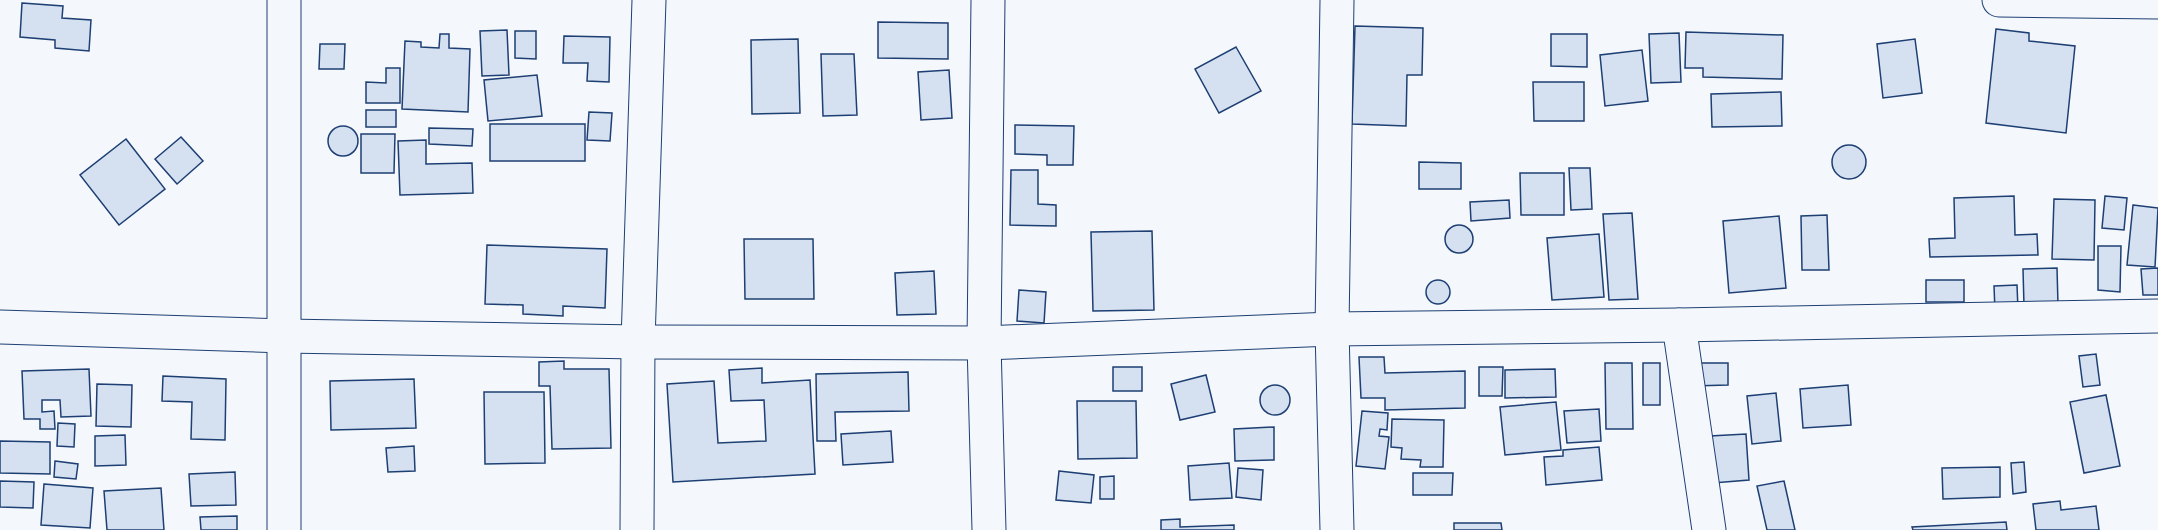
<svg xmlns="http://www.w3.org/2000/svg" width="2158" height="530" viewBox="0 0 2158 530" font-family="'Roboto Serif',serif">
<style>
.building{fill:#d5e0f0;stroke:#1d3f73;stroke-width:1.5}
.lines{fill:none;stroke-linecap:round;stroke-linejoin:round}
.minor-casing{stroke:#1d3f73;stroke-width:35}
.minor{stroke:#f4f7fb;stroke-width:33}
</style>
<rect width="100%" height="100%" fill="#f4f7fb"/>
<g class="building">
<path d="M22,3L63,6L62,18L91,20L89,51L55,48V40L20,37Z"/>
<path d="M878,22L948,23V59L878,58Z"/>
<path d="M1355,26L1423,28L1422,75H1407L1406,126L1352,124Z"/>
<path d="M1996,29L2029,33V41L2075,46L2066,133L1986,123Z"/>
<path d="M507,30L509,75L482,76L480,31Z"/>
<path d="M515,31H536V59L515,58Z"/>
<path d="M1686,32L1783,35L1782,79L1703,77V68H1685Z"/>
<path d="M1679,33L1681,82L1651,83L1649,34Z"/>
<path d="M440,34H449V48L470,49L468,112L402,109L405,41L421,42V47L439,48Z"/>
<path d="M1551,34H1587V67L1551,66Z"/>
<path d="M564,36L610,37L609,82L587,81L588,63H563Z"/>
<path d="M798,39L800,113L752,114L751,40Z"/>
<path d="M1915,39L1922,93L1883,98L1877,44Z"/>
<path d="M320,44H345L344,69H319Z"/>
<path d="M1236,47L1261,91L1219,113L1195,69Z"/>
<path d="M1642,50L1648,101L1605,106L1600,55Z"/>
<path d="M821,54H854L857,115L823,116Z"/>
<path d="M386,68H400V103H366V82L386,83Z"/>
<path d="M949,70L952,118L921,120L918,72Z"/>
<path d="M537,75L542,116L488,121L484,80Z"/>
<path d="M1533,82H1584V121H1534Z"/>
<path d="M1781,92L1782,126L1712,127L1711,94Z"/>
<rect x="366" y="110" width="30" height="17"/>
<path d="M589,112L612,113L610,141L587,140Z"/>
<rect x="490" y="124" width="95" height="37"/>
<path d="M1015,125L1074,126L1073,165H1047V155L1015,154Z"/>
<circle cx="343" cy="141" r="15"/>
<path d="M429,128L473,129L472,146L429,144Z"/>
<path d="M361,134H395L394,173H361Z"/>
<path d="M181,137L203,161L177,184L155,159Z"/>
<path d="M126,139L165,189L119,225L80,175Z"/>
<path d="M426,140V164L472,163L473,193L400,195L398,141Z"/>
<circle cx="1849" cy="162" r="17"/>
<path d="M1419,162L1461,163V189H1419Z"/>
<path d="M1569,168H1590L1592,209L1571,210Z"/>
<path d="M1011,170H1038V204L1056,205V226L1010,225Z"/>
<path d="M1520,173H1564V215H1521Z"/>
<path d="M2014,196L2015,235L2037,234L2038,255L1930,257L1929,239L1955,238L1954,198Z"/>
<path d="M2105,196L2127,198L2124,230L2102,228Z"/>
<path d="M2054,199L2095,200L2094,260L2052,259Z"/>
<path d="M1509,200L1510,218L1471,221L1470,202Z"/>
<path d="M2133,205L2158,208L2155,267L2127,265Z"/>
<path d="M1632,213L1638,299L1609,300L1603,214Z"/>
<path d="M1827,215L1829,270H1802L1801,216Z"/>
<path d="M1779,216L1786,288L1729,293L1723,221Z"/>
<circle cx="1459" cy="239" r="14"/>
<path d="M1152,231L1154,310L1093,311L1091,232Z"/>
<path d="M1599,234L1604,297L1552,300L1547,238Z"/>
<path d="M744,239H813L814,299H745Z"/>
<path d="M487,245L607,249L605,308L563,306V316L523,314V305L485,304Z"/>
<path d="M2098,246H2121L2120,292L2098,290Z"/>
<path d="M2057,268L2058,305L2024,306L2023,269Z"/>
<path d="M2158,268V295H2143L2141,269Z"/>
<path d="M934,271L936,314L897,315L895,273Z"/>
<rect x="1926" y="280" width="38" height="22"/>
<circle cx="1438" cy="292" r="12"/>
<path d="M2017,285L2018,310L1995,311L1994,286Z"/>
<path d="M1019,290L1046,292L1044,323L1017,321Z"/>
<path d="M2096,354L2100,385L2083,387L2079,356Z"/>
<path d="M1359,357H1384L1385,373L1465,371V408L1385,410V398H1361Z"/>
<path d="M564,361V369H609L611,448L552,449L550,386H539V362Z"/>
<path d="M1605,363H1632L1633,429H1606Z"/>
<rect x="1643" y="363" width="17" height="42"/>
<path d="M1692,363H1728V385L1692,386Z"/>
<rect x="1113" y="367" width="29" height="24"/>
<path d="M1479,367H1503L1502,396H1479Z"/>
<path d="M762,368V383L810,380L815,474L673,482L667,384L714,381L718,443L766,441L764,400L731,401L729,370Z"/>
<path d="M89,369L91,416L61,417L60,400H42V412L54,411L55,429H40V419H24L22,371Z"/>
<path d="M1555,369L1556,397L1505,398V370Z"/>
<path d="M908,372L909,411L835,412L836,441H817L816,374Z"/>
<path d="M1206,375L1215,412L1180,420L1171,384Z"/>
<path d="M163,376L226,379L225,440L191,439L192,402L162,401Z"/>
<path d="M414,379L416,428L331,430L330,381Z"/>
<path d="M97,384L132,385L131,427L96,426Z"/>
<path d="M1848,385L1851,425L1803,428L1800,389Z"/>
<circle cx="1275" cy="400" r="15"/>
<path d="M484,392H544L545,463L485,464Z"/>
<path d="M1776,393L1781,441L1752,444L1747,396Z"/>
<path d="M2106,395L2120,466L2084,473L2070,402Z"/>
<path d="M1077,401H1136L1137,458L1078,459Z"/>
<path d="M1556,402L1561,450L1505,455L1500,407Z"/>
<path d="M1599,409L1601,441L1567,443L1564,411Z"/>
<path d="M1362,411L1388,413L1387,430L1380,429L1379,436L1389,437L1385,469L1356,466Z"/>
<path d="M1392,419L1444,420L1443,467H1420L1421,460L1401,459L1402,448L1391,447Z"/>
<path d="M58,423L75,424L74,447L57,446Z"/>
<path d="M1274,427V460L1235,461L1234,429Z"/>
<path d="M891,431L893,462L843,465L841,434Z"/>
<path d="M1746,434L1749,480L1713,483L1710,436Z"/>
<path d="M125,435L126,465L95,466V436Z"/>
<path d="M0,441L50,442V474L0,473Z"/>
<path d="M414,446L415,471L388,472L386,448Z"/>
<path d="M1599,447L1602,480L1546,485L1544,457L1563,456V450Z"/>
<path d="M55,461L78,464L76,479L54,477Z"/>
<path d="M2024,462L2026,492L2013,494L2011,463Z"/>
<path d="M1229,463L1232,498L1190,500L1188,466Z"/>
<path d="M2000,467V497L1943,499L1942,468Z"/>
<path d="M1238,468L1263,470L1261,500L1236,497Z"/>
<path d="M1059,471L1094,475L1091,503L1056,500Z"/>
<path d="M235,472L236,505L191,506L189,474Z"/>
<path d="M1413,473H1453L1452,495H1413Z"/>
<path d="M1114,476V499H1100V477Z"/>
<path d="M0,481L34,482L33,508L0,507Z"/>
<path d="M1784,481L1795,530H1767L1757,486Z"/>
<path d="M44,484L93,488L90,528L41,525Z"/>
<path d="M161,488L164,530H107L104,491Z"/>
<path d="M2060,501L2061,510L2096,506L2099,530H2036L2033,504Z"/>
<path d="M237,516V530H201L200,517Z"/>
<path d="M1180,519V527L1234,525V530H1161V520Z"/>
<path d="M2006,522L2007,530H1913L1912,527Z"/>
<path d="M1454,523H1501L1502,530H1454Z"/>
</g>
<g class="lines">
<defs>
<g id="minor">
<path d="M988,0L984,343L989,530"/>
<path d="M1337,0L1332,329L1337,530"/>
<path d="M1999,0L2158,2"/>
<path d="M1679,325L1709,530"/>
<path d="M0,327L284,336L638,342L984,343L1332,329L1679,325L2158,316"/>
<path d="M284,530V0"/>
<path d="M637,530L638,342L649,0"/>
</g>
</defs>
<use href="#minor" class="minor-casing"/>
<use href="#minor" class="minor"/>
</g>
</svg>
